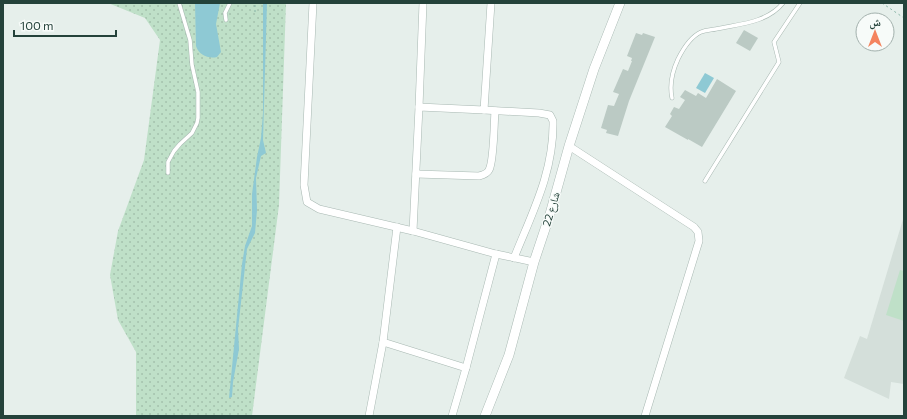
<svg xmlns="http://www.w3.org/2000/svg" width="907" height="419" viewBox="0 0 907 419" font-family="Commissioner,'Noto Naskh Arabic',sans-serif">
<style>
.built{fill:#d4dfda}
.grass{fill:url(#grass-dots)}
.pitch{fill:#bfe0c8}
.water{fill:#8ec9d4}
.building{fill:#bbcac4}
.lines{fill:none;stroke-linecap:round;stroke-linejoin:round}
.service-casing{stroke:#a8b8b2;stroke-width:4.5}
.minor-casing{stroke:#a8b8b2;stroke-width:8}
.tertiary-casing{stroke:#a8b8b2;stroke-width:10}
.path{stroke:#86b3a5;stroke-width:1;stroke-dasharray:2 3;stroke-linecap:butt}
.service{stroke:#fff;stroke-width:3.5}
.minor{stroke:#fff;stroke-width:7}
.tertiary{stroke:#fff;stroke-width:9}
.labels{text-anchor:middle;stroke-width:3;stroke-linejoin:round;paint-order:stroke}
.street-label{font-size:11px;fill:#24423a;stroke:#f7fbf9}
</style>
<defs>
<pattern id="grass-dots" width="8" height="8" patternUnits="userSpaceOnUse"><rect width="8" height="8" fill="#bfe0c8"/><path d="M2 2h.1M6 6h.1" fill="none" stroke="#a4c1ad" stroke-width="1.8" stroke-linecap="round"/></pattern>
</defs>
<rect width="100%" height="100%" fill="#e6efeb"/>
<path class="built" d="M904,216V384L891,382L889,399L844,378L860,336L867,339Z"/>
<path class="grass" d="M108,3H286L279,205L252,416H136V352L118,320L110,275L118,231L144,160L160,40L145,18Z"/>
<path class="pitch" d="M900,270L904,271V321L886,315Z"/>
<g class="water">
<path d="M195,3H220L216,24L221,52L217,57C208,59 199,55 196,46Z"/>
<path d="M263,3H267L263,140L266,153L261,156L256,178L257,210L255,233L247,249L238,329L239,349L233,382L232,397L229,398L242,264L245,246L252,226V194L257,157L261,138L263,113Z"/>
<path d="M705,73L714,78L705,93L696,88Z"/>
</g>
<g class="building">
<path d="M744,30L758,38L750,51L736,43Z"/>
<path d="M636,33L642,35L643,33L655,37L629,101L618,136L606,133L607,130L601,128L608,105L614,106L619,94L613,92L623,69L628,71L632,61H631L632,58L627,56Z"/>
<path d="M717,79L736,91L702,147L688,139V140L665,127L672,116L670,114L674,107L679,109L685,100L680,97L685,90L696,96L698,93L706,98Z"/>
</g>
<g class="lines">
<defs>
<g id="service">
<path d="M226,20L225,13L230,3"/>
<path d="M672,98C669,84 672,72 678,59C683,49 690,37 701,32C706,30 711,30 716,29C739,24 767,23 783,3"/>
<path d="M168,173V162L174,151L180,144L192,133L197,123L198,118V92L192,65L190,40L179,3"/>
<path d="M705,181L779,62L774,42L800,3"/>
</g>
<g id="minor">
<path d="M313,3L304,185L307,202L319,209L413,231L496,254L534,262"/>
<path d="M419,107L423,3"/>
<path d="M484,110L539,113L550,115L553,121C554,172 532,213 514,258"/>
<path d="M569,146L694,227L698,232L699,241L645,416"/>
<path d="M416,174L479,176C483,175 487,174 489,170C494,161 494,122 495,111"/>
<path d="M413,231L419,107L484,110L491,3"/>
<path d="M383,342L466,368"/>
<path d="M369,416L383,342L397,227"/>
<path d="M452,416L466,368L496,254"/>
</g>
<path id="tertiary" d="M485,416L509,355L534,262L550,214L569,146L594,69L620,3"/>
</defs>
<use href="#service" class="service-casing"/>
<use href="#minor" class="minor-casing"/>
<use href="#tertiary" class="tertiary-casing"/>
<g class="path">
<path d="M882,3L904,18"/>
<path d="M255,12V3"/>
</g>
<use href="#service" class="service"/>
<use href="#minor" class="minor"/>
<use href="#tertiary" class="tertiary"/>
</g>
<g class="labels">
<g class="street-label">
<text transform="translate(551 209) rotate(-73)" y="4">شارع 22</text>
</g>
</g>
<rect width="907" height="419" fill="none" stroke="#24423a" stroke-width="8"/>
<g transform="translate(875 32)"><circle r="19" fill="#f7fbf9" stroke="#a3b1ad"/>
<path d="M0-3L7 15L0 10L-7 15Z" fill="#f4845f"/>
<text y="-6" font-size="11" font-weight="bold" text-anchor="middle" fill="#24423a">ش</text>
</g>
<path d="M14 30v6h102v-6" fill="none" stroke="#24423a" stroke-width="2"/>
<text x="20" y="30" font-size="12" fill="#24423a" stroke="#f7fbf9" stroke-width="3" paint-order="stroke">100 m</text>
</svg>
